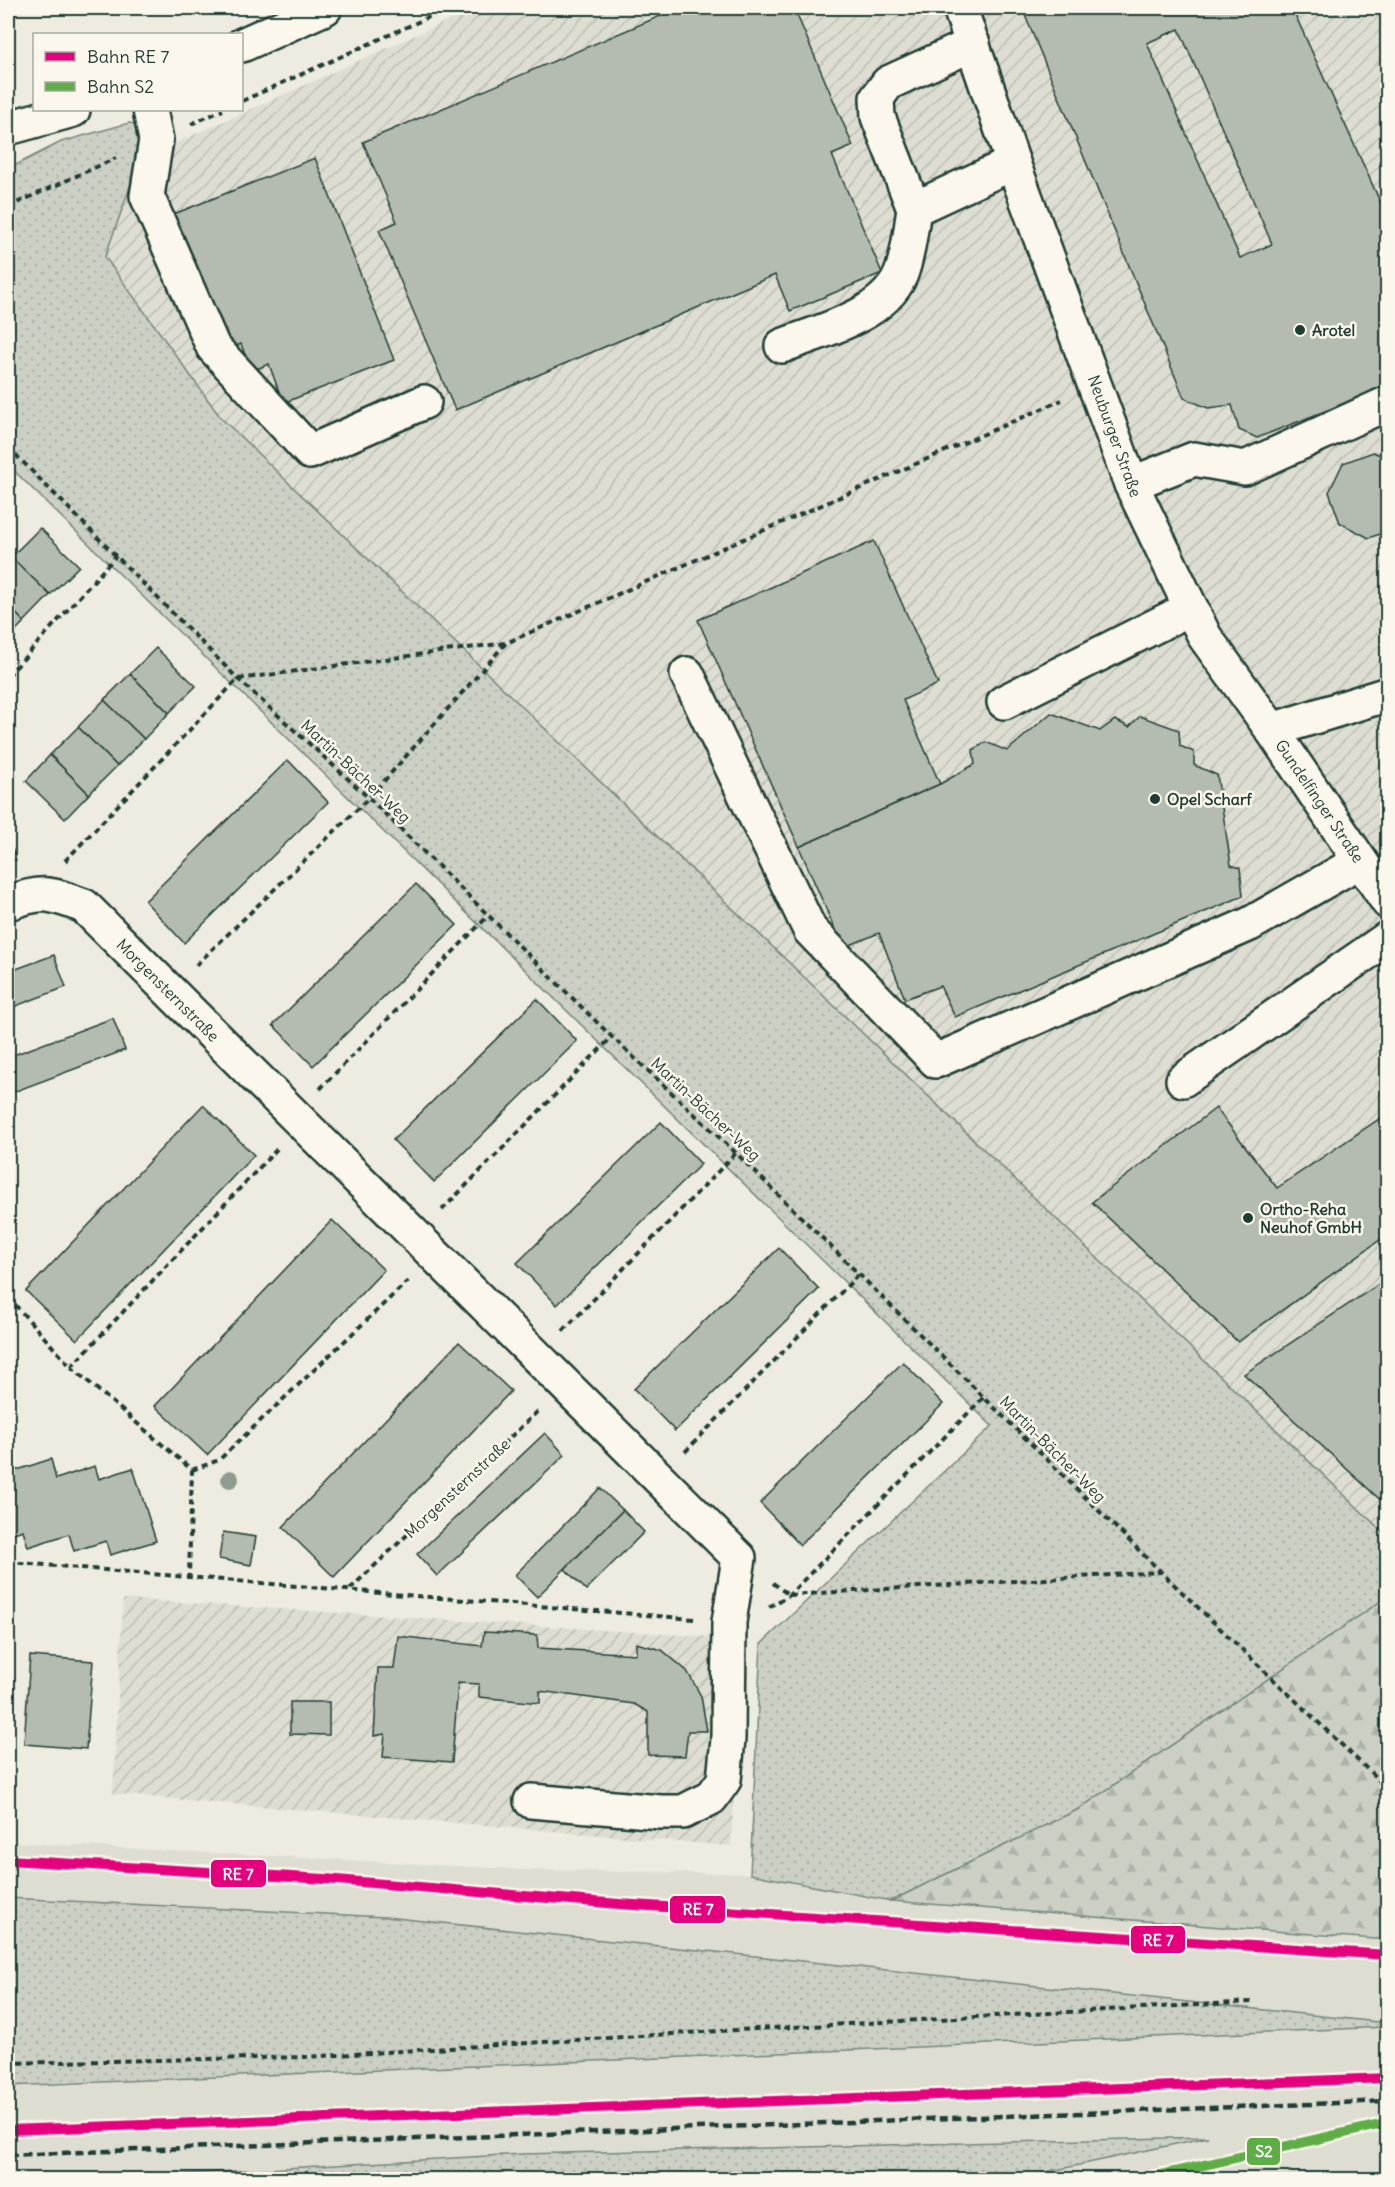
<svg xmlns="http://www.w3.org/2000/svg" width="1395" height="2187" viewBox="0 0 1395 2187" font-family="Delius,sans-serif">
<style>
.built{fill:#ddddd2}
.industrial{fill:url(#industrial-furrows)}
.grass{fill:url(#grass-dots);stroke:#75867c;stroke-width:1.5}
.forest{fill:url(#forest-firs);stroke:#75867c;stroke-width:1.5}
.building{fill:#b4bbb0;stroke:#1f3d34;stroke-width:1.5;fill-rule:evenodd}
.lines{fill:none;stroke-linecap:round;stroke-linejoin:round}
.minor-casing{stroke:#1f3d34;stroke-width:38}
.major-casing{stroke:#1f3d34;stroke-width:38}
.path{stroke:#1f3d34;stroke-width:4;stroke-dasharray:6 4.5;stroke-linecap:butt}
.minor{stroke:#fbf7ec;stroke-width:33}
.major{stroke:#fbf7ec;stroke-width:33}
.rail{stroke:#1f3d34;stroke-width:4.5;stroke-dasharray:9 4.5;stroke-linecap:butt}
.rail-1-casing{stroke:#fbf7ec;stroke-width:15}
.rail-2-casing{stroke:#fbf7ec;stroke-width:15}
.rail-1{stroke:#e5007d;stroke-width:10}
.rail-2{stroke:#5ead47;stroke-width:10}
.tree{fill:#8f9c92}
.poi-dot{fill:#1f3d34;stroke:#fbf7ec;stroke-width:2}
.labels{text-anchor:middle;stroke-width:5;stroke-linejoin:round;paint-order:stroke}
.poi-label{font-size:16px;font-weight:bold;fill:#1f3d34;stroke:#fbf7ec;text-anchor:start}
.street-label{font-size:16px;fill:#1f3d34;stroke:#fbf7ec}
.line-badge{stroke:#fbf7ec;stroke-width:2}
.badge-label{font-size:16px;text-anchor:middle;font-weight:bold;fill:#fff}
</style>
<defs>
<pattern id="industrial-furrows" width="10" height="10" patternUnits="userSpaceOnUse" patternTransform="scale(1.5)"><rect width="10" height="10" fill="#ddddd2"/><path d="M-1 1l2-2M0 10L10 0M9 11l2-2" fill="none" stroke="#bdbfb5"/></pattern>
<pattern id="grass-dots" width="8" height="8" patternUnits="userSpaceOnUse" patternTransform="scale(1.5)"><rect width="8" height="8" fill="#cbcfc4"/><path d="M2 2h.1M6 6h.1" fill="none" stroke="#aeb3a9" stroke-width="1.8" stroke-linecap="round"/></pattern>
<pattern id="forest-firs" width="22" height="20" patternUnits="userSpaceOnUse" patternTransform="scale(1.5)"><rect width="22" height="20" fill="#cbcfc4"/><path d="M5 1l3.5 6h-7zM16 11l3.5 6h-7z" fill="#aeb3a9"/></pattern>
</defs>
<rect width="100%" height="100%" fill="#eeece1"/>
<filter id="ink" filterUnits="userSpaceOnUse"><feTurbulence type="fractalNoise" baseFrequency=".0167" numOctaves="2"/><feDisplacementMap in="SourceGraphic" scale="12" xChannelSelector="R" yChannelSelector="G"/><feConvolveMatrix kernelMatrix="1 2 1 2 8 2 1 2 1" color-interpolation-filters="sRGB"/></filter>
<g filter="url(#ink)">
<g class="built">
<path d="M8,1842L529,1870L750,1874L891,1901L1387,1940V2023L386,1917L8,1898Z"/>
<path d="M1387,2027V2179H1010L1203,2137L523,2154L98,2179H8V2086Z"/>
</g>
<g class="industrial">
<path d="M476,8H1387V1536L221,418L105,257L140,159Z"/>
<path d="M123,1599L743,1639L731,1846L113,1794Z"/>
</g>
<g class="grass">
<path d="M129,123L140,125V159L105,257L221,418L1387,1536V1597L1079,1809L891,1901L750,1874L761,1644L992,1426L8,465V169L61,142Z"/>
<path d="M8,1898L386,1917L1387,2023V2027L8,2086Z"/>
<path d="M1208,2137L1010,2180L98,2179L523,2154Z"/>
</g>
<path class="forest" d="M1387,1597V1940L891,1901L1079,1809Z"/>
<g class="building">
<path d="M679,8H794L853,146L832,155L882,273L790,311L775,275L455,410L379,230L397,222L363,142Z"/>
<path d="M1022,8H1292L1388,219V386L1257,438L1239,430L1232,405L1208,408L1184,398ZM1179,29L1272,244L1240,258L1147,43Z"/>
<path d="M315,158L394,360L283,403L269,364L251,371L241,344L227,350L174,214Z"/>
<path d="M1373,452L1388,458V531L1369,538L1340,523L1329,492L1343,463Z"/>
<path d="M40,528L79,566L50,595L11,557Z"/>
<path d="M874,541L938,684L903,700L940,784L799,847L698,620Z"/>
<path d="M11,557L50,595L24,622L8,605V561Z"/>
<path d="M8,605L24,622L8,638Z"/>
<path d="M156,648L196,686L169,713L130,674Z"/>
<path d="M130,674L169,713L144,739L104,700Z"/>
<path d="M104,700L144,739L117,766L78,727Z"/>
<path d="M1051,713L1100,731L1115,720L1129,727L1140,716L1179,730L1180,746L1194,752V765L1217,775L1231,865L1240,868L1243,896L955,1017L940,986L905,999L879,933L843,948L799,847L940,784L975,764L973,750L986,742L1007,751Z"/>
<path d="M78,727L117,766L89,794L50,755Z"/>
<path d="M50,755L89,794L65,819L26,781Z"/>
<path d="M288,760L328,802L184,943L145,901Z"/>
<path d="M416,884L457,925L313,1066L273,1025Z"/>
<path d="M54,955L66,987L8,1009V972Z"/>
<path d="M537,999L577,1041L434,1182L393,1140Z"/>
<path d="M113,1018L125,1050L8,1094V1057Z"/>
<path d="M203,1105L254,1155L77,1340L26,1291Z"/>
<path d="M1216,1108L1277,1188L1388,1113V1234L1238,1342L1092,1202Z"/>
<path d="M661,1122L701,1164L557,1305L517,1263Z"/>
<path d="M332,1220L384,1270L207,1455L155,1406Z"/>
<path d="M779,1248L819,1289L675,1431L634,1389Z"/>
<path d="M1388,1278V1507L1244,1374Z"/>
<path d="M459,1342L511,1391L334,1577L283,1527Z"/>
<path d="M903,1362L943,1404L800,1545L760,1503Z"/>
<path d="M545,1433L565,1455L437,1576L417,1554Z"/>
<path d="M51,1459L56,1479L95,1466L99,1479L133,1468L156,1541L110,1555L106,1541L74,1551L69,1534L28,1547L23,1530L8,1535V1473Z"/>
<path d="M600,1488L623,1510L537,1597L515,1575Z"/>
<path d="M623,1510L644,1532L586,1590L565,1569Z"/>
<path d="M223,1532L256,1537L251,1565L219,1559Z"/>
<path d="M484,1632L537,1635L538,1648L636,1654V1643L662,1650L687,1671L701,1696L707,1731H688L685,1756L648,1755V1712L634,1704L540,1691V1703L479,1697V1684L458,1683L452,1762L383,1757L385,1734L374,1736L378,1668H394L398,1636L482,1646Z"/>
<path d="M30,1656L93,1661L86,1749L24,1744Z"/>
<path d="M290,1702H329V1735L290,1734Z"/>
</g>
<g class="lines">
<defs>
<g id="minor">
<path d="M960,8L1013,163L1131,484L1205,637L1272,730L1388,694"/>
<path d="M150,110L156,140L147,196L213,347L310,452L424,402"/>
<path d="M914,209L878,117L877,98L888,83L973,44"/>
<path d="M782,346C822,330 890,315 903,268C909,249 911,228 914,209L1013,163"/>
<path d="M1131,484L1194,459L1245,468L1388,403"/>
<path d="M687,674L810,930L936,1061L1250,924L1360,861"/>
<path d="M1004,702L1191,608"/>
<path d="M1272,730L1388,902"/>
<path d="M8,903C43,890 49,893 84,906L739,1558L729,1622L728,1739L724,1780L711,1798L683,1812H661L531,1801"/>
<path d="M1183,1080L1388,938"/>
</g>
<g id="major">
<path d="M242,45L325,8"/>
<path d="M8,128L73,110"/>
</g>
</defs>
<use href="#minor" class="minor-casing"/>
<use href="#major" class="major-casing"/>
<g class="path">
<path d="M242,101L449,8"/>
<path d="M191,124L223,110"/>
<path d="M8,207L116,158"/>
<path d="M8,447L238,679L369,798L612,1037L736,1153L1161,1572L1388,1789"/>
<path d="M8,676L116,556"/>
<path d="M8,839L15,861"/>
<path d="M65,861L238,679L505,643"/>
<path d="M196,965L369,798L506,643L1062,400"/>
<path d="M320,1089L488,916"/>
<path d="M442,1210L612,1037"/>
<path d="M8,1297L71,1367L192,1470L189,1575"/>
<path d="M563,1331L736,1153"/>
<path d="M71,1367L277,1149"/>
<path d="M685,1452L859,1274"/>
<path d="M192,1470L219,1460L409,1280"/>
<path d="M8,1562L694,1619"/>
<path d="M773,1583L789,1595L1160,1572"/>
<path d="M350,1589L538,1411"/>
<path d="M769,1607L789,1595L984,1397"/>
<path d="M8,2063L306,2057L719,2031L1252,2002"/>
</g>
<use href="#minor" class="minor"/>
<use href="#major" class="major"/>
<path class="rail" d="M8,2155L1388,2101"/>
<defs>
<g id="rail-1">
<path d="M8,1860L325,1879L619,1904L1388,1955"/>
<path d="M8,2130L1388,2078"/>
</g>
<path id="rail-2" d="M1139,2180L1388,2123"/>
</defs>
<use href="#rail-1" class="rail-1-casing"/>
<use href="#rail-2" class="rail-2-casing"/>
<use href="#rail-1" class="rail-1"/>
<use href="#rail-2" class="rail-2"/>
</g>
<circle class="tree" cx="230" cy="1479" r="9"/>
</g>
<g class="poi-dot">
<circle cx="1300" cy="330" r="6"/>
<circle cx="1155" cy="799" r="6"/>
<circle cx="1248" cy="1218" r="6"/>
</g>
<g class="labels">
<g class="poi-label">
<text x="1312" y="336">Arotel</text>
<text x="1167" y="805">Opel Scharf</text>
<text x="1260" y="1215">Ortho-Reha<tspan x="1260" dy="18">Neuhof GmbH</tspan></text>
</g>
<g class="street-label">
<text transform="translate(1115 436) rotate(70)" y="6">Neuburger Straße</text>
<text transform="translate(356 771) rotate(43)" y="6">Martin-Bächer-Weg</text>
<text transform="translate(1320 801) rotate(56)" y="6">Gundelfinger Straße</text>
<text transform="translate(168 990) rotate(45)" y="6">Morgensternstraße</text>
<text transform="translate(706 1109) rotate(43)" y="6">Martin-Bächer-Weg</text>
<text transform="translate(1053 1449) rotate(45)" y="6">Martin-Bächer-Weg</text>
<text transform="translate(457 1488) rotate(-43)" y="6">Morgensternstraße</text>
</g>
</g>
<g class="line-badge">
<rect x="210" y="1859" width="57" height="29" rx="6" fill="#e5007d"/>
<rect x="669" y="1895" width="57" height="29" rx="6" fill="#e5007d"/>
<rect x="1130" y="1925" width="56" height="29" rx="6" fill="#e5007d"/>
<rect x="1246" y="2137" width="35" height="29" rx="6" fill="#5ead47"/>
</g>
<g class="badge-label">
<text x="238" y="1880">RE 7</text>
<text x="698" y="1915">RE 7</text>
<text x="1158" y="1946">RE 7</text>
<text x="1264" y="2157">S2</text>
</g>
<rect width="1395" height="2187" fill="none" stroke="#fbf7ec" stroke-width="30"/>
<rect x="15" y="15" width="1365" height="2157" fill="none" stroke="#1f3d34" stroke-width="2" filter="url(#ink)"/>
<rect x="33" y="33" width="210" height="78" fill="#fbf7ec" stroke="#a3ada2" stroke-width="1.5"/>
<rect x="45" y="52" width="30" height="9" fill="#e5007d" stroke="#a3ada2" stroke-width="1.5"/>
<text x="87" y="63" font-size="18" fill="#1f3d34">Bahn RE 7</text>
<rect x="45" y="82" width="30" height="9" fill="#5ead47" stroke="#a3ada2" stroke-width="1.5"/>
<text x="87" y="93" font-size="18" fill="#1f3d34">Bahn S2</text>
</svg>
